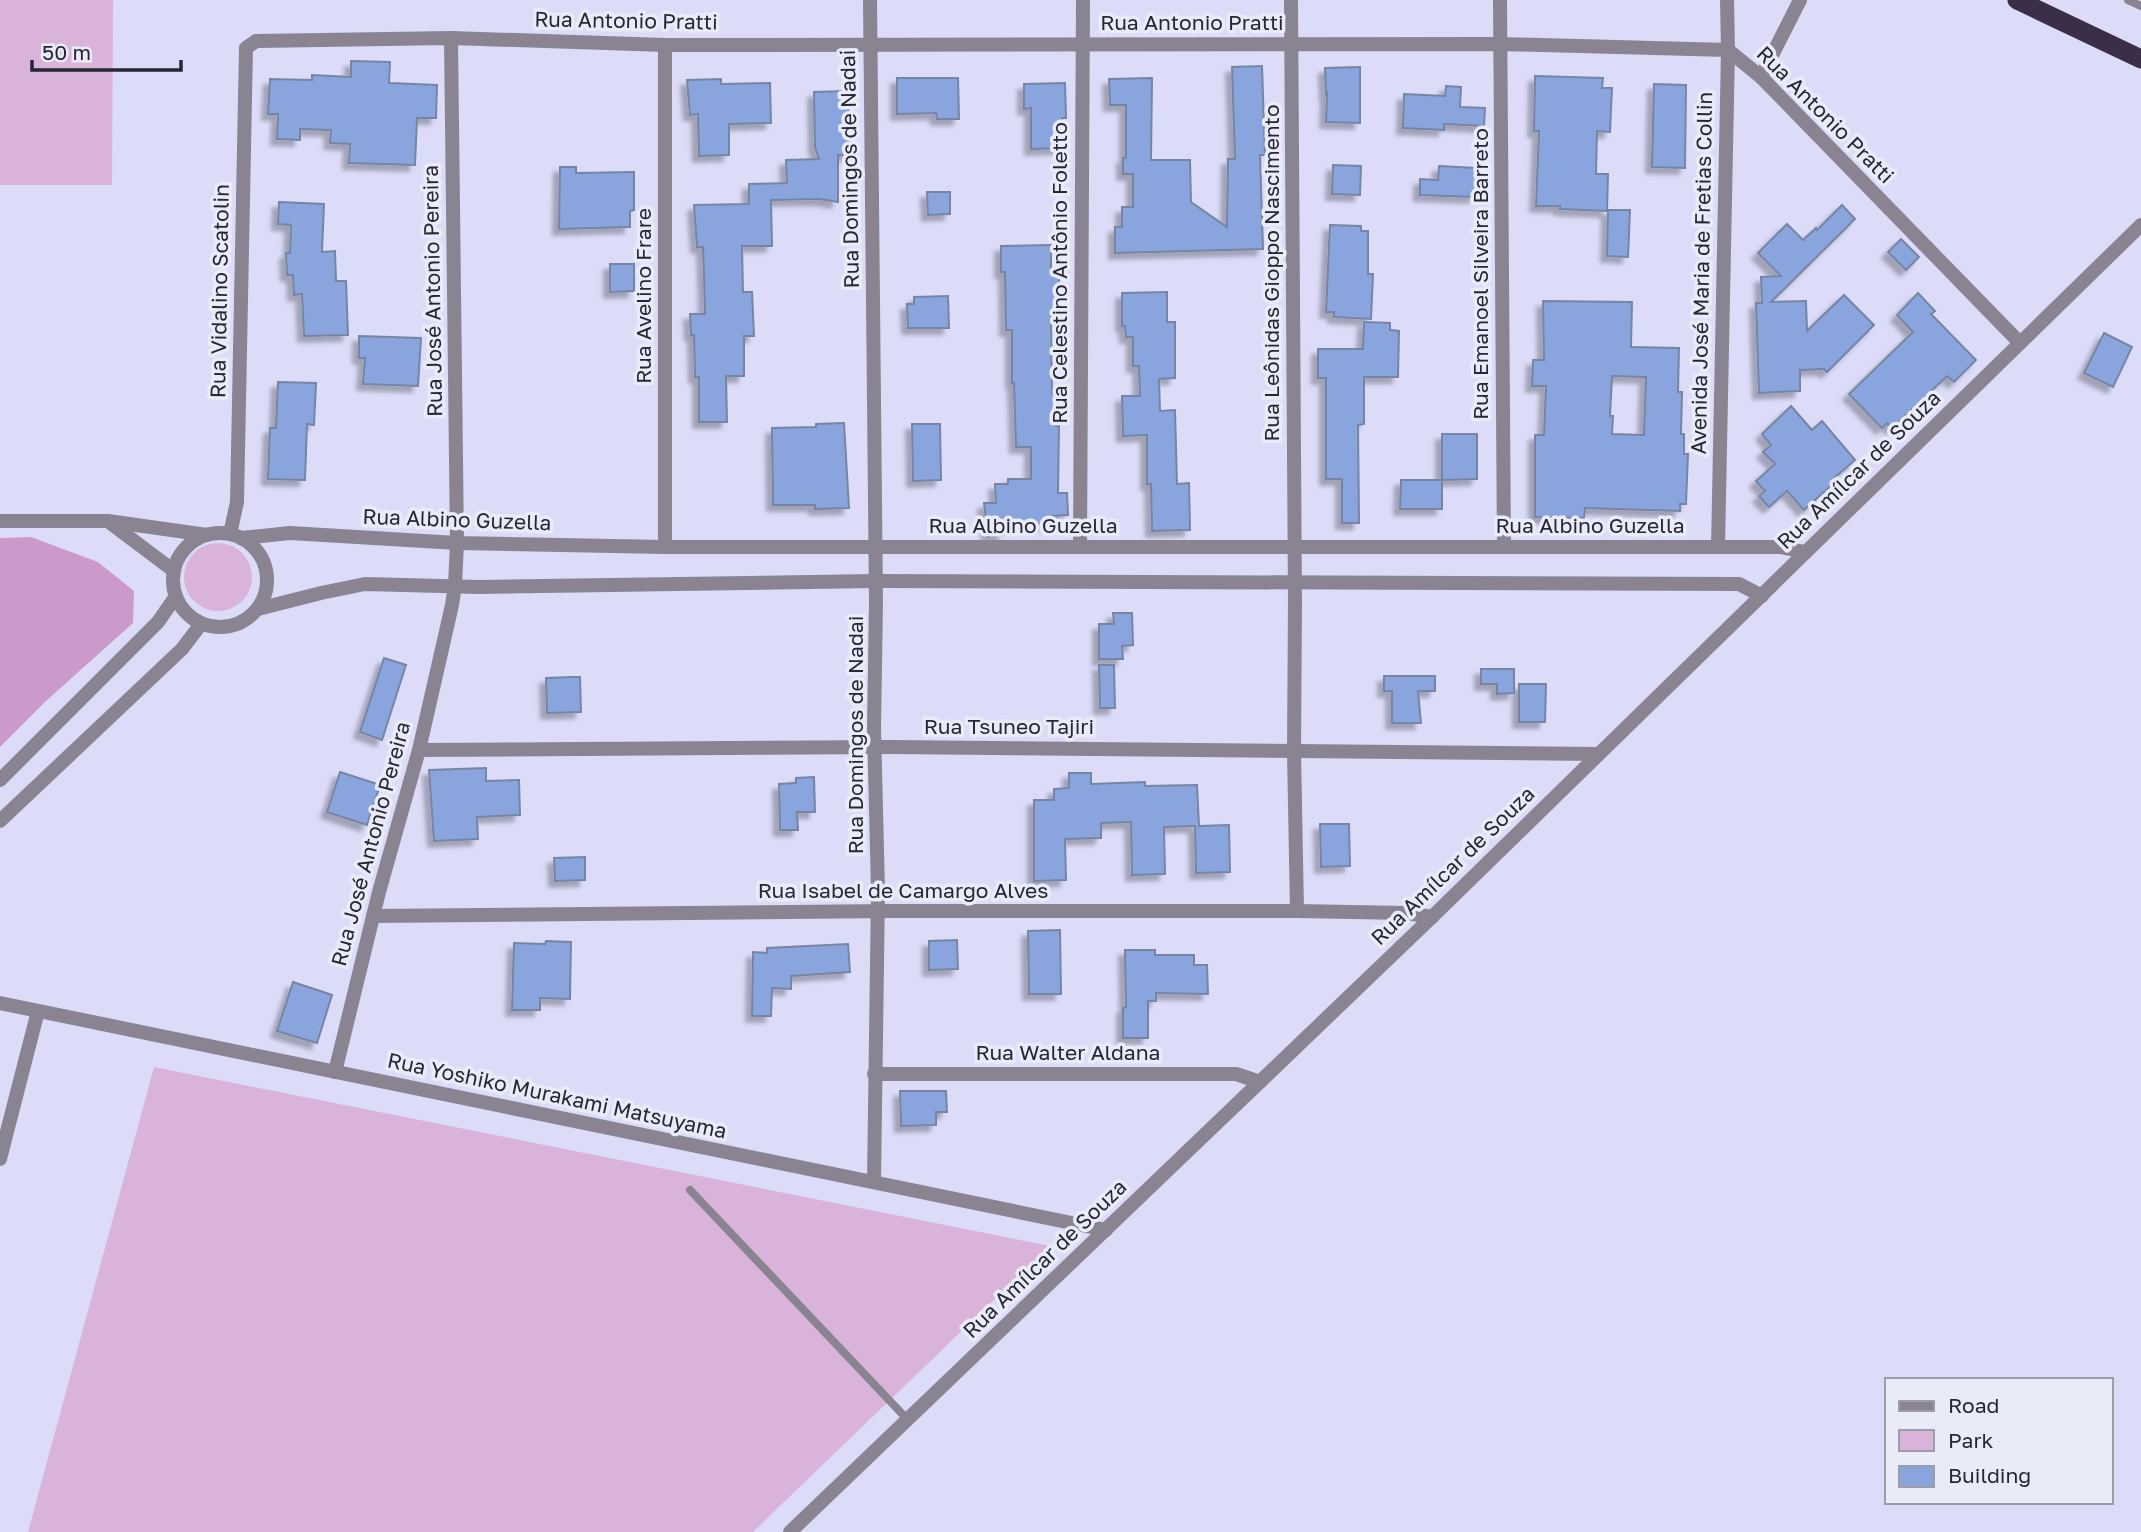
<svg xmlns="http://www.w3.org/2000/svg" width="2141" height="1532" viewBox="0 0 2141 1532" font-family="'Golos Text',sans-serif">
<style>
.green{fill:#dab3da}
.forest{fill:#cb9acb}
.building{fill:#8aa5de;stroke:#7685a3;stroke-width:2;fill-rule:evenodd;filter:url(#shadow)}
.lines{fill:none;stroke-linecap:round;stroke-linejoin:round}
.service{stroke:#8a8492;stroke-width:8}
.minor{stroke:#8a8492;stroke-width:14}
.tertiary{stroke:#8a8492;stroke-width:14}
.trunk{stroke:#3a2e48;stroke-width:19}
.labels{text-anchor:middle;stroke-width:7;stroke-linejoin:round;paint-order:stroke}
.street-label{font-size:21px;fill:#262634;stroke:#eaebf9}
</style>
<defs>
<filter id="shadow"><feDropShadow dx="-6" dy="6" stdDeviation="2" flood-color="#0004"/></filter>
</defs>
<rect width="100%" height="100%" fill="#dcdcf9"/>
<g class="green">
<path d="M0,0H113L112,185H0Z"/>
<circle cx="218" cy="577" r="34"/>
<path d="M154,1067L1050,1246L753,1532H28Z"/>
</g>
<path class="forest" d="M31,537L98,562L134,591L133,623L46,701L0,747V538Z"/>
<g class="building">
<path d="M351,61L390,62L389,83L437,85L436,118H417L415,165L349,163L350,144L330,143L331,130L300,129V140L277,139L278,114H268L270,79L312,80V75L351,77Z"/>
<path d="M1262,66L1265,155H1260L1263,249L1115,253V227H1122V207H1133V174H1123V158H1126V105H1110L1109,79L1152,78L1151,160H1190L1191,202L1227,227L1228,159H1235L1232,67Z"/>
<path d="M1360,67V123L1326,122L1327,93L1326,94L1325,68Z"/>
<path d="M1535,76L1603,78L1602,88H1612L1610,132L1597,131L1596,174H1608L1607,211L1560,209V206H1536L1539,131H1534Z"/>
<path d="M897,78H958L959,119H937L936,113L897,114Z"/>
<path d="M721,79V84L770,83L771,123L729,124V155L699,156L698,114L690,115L687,80Z"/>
<path d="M1065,83L1066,118H1062L1063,148L1031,149V108L1024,109V84Z"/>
<path d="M1654,84L1686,85L1685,168L1652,167Z"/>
<path d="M1446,86L1461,87L1460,107L1485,108L1484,126L1444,124V130L1403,128L1404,94L1445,96Z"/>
<path d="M848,91L849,155H838V202L820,199L771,200L772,246H742L743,292H752L754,336H744V376H726L727,422H699V377H695L694,335H691L690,314H705L704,275L703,247H697L694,205L749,204V184L787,183L786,160L819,159L815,147L814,92Z"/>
<path d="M1333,165L1361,166L1360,195L1332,194Z"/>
<path d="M1439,166L1476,168L1475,197L1420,195V179L1438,180Z"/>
<path d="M560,167H576V173L634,172V210L630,211V227L559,229Z"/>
<path d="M927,192H950V214L928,215Z"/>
<path d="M279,202L324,204L322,252L335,251L336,281H346L348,335L304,336L302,294L294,295L293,275H287L286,253H290L291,225L278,224Z"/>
<path d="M1842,205L1855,219L1771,302L1806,301L1807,331L1844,295L1874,325L1827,372L1824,369L1800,370V391L1759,393L1756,303H1762L1761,277L1781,276L1758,253L1787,224L1803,240L1816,228L1817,230Z"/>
<path d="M1608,210H1630L1628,257L1607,256Z"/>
<path d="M1330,225L1361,226V231H1368V274H1373L1371,319L1334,317V312H1326Z"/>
<path d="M1901,239L1919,257L1906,270L1888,252Z"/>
<path d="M1051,245V271H1059V314H1051L1052,393H1056V426H1059L1058,493H1067L1068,515L1052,516V519H1045V524L1003,525L1004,535L988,536L984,503H996L995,484H1008V479H1031V447H1016L1014,383H1012V330H1006L1005,272H1001V246Z"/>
<path d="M610,264H634V291L610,292Z"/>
<path d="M1167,292V322H1175V378L1159,379L1160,411L1175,410L1177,484L1189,483L1190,530L1152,531L1151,484H1147V435L1123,436L1122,396H1140L1139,366H1133V337H1126L1125,326H1122V293Z"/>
<path d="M1918,293L1935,311L1931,314L1976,360L1954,382L1947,376L1892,428L1887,423L1882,428L1849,394L1913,332L1897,315Z"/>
<path d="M948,296L949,328H908L907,304H914V297Z"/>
<path d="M1543,301L1632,302L1631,347L1679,348L1678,392H1682L1681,434H1684V454H1688L1686,504H1680V511L1585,508L1584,518L1535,517V435H1544L1546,386H1532L1533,360H1544ZM1612,376L1646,377L1644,435L1612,434L1613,416H1610Z"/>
<path d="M1364,322L1390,323V330L1399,331L1398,377H1364V424L1358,425L1359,523H1342V479H1326V378H1318V349H1363Z"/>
<path d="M2104,333L2132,347L2113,387L2084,373Z"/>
<path d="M359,336L421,338L418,386L363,384L365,358H359Z"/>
<path d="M278,382L316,383L314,425L307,424L305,480L268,479L270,428H276Z"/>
<path d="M1791,406L1812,430L1822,421L1855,460L1832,480L1834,483L1804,510L1787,491L1769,507L1759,496L1765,491L1756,481L1775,464L1763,452L1771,445L1762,434Z"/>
<path d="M844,423L849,508L815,509V505H773L772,428L816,427V424Z"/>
<path d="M912,424H940L941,480L913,481Z"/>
<path d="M1442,434H1477V479L1442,480Z"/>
<path d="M1401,480H1442V509H1400Z"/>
<path d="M1113,613H1132L1133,645L1122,646L1123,659H1099V624H1114Z"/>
<path d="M384,658L406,665L382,740L360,732Z"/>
<path d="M1099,665H1114L1115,708H1100Z"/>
<path d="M1481,669H1514V693L1497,694V684H1481Z"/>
<path d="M1384,676H1435V691H1418L1421,723H1392V691H1384Z"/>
<path d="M572,677H580L581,712L547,713L546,678Z"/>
<path d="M1519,684H1546L1545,722H1519Z"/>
<path d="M486,768V781L519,780L520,815L477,817L478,839L434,841L429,770Z"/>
<path d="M340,772L380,785L367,825L327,812Z"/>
<path d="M1069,773H1091V784L1145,782V786L1197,785L1199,826L1229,825L1230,872L1196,873L1195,826L1164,827L1165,874L1132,875L1131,822L1101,823V838L1065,839L1066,880L1034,881V800H1054V789L1069,788Z"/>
<path d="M814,777L815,812H797L798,830H780L779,784L796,783V778Z"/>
<path d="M1320,824H1349L1350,866L1321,867Z"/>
<path d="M585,857V880L555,881L554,858Z"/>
<path d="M1060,930L1061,994H1029L1028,931Z"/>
<path d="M957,940L958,969L929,970V941Z"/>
<path d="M546,941L571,942L570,999L540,998V1010H512L514,943L545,944Z"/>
<path d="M848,944L850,972L791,976V989L772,988L771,1016H752L753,952L767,953V948Z"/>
<path d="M1125,950H1155V955H1194V965H1207L1208,994L1156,993V1001H1148V1038H1123V1008L1126,1007Z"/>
<path d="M293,982L332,995L317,1043L277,1031Z"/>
<path d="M900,1091H946L947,1112H936V1125L901,1126Z"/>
</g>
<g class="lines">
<g class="service">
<path d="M2128,0L2141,6"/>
<path d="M690,1190L907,1419"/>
</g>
<g class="minor">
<path d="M870,0L876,602L874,728L878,891L874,1182"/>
<path d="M1291,0L1295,601L1294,751L1297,911"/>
<path d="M1500,0L1504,547"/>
<path d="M665,45V547"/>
<path d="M1761,77L1800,0"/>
<path d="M0,521H108L207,535"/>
<path d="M109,522L174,571"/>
<path d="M230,534L237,502L246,48L256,41L451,38L665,45L1501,44L1728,50L1761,77L2020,343"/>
<path d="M1080,547L1083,0"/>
<path d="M1718,547L1728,50L1727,0"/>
<path d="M419,750L891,747L1599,754"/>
<path d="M373,916L893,911H1297L1406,913L1432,917"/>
<path d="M0,1003L1106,1230"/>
<path d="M335,1072L379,892L419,750L452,605L455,585L457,543L451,38"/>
<path d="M874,1074H1236L1260,1082"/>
<path d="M0,1159L38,1011"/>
</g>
<g class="tertiary">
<circle cx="220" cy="580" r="47"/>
<path d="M241,538L290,533L457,543L665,547H1780L1805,552"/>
<path d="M258,609L321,593L365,584L479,587L876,581L1739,584L1762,596"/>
<path d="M0,780L158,622L176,596"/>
<path d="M0,821L182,649L201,624"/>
<path d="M790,1532L1432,917L2141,225"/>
</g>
<path class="trunk" d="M2017,0L2141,59"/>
</g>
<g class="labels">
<g class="street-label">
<text transform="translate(626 21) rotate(1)" y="7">Rua Antonio Pratti</text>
<text x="1192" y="30">Rua Antonio Pratti</text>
<text transform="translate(1825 115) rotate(45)" y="7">Rua Antonio Pratti</text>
<text transform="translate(850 169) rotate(-91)" y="7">Rua Domingos de Nadai</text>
<text transform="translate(1060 273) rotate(-90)" y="7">Rua Celestino Antônio Foletto</text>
<text transform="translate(1272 273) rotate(-90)" y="7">Rua Leônidas Gioppo Nascimento</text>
<text transform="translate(1702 273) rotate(-89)" y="7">Avenida José Maria de Fretias Collin</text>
<text transform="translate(1481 274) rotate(-90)" y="7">Rua Emanoel Silveira Barreto</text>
<text transform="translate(220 291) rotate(-89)" y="7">Rua Vidalino Scatolin</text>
<text transform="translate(433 291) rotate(-91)" y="7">Rua José Antonio Pereira</text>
<text transform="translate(644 296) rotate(-90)" y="7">Rua Avelino Frare</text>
<text transform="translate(1859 470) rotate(-44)" y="7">Rua Amílcar de Souza</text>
<text transform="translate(457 520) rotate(2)" y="7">Rua Albino Guzella</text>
<text x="1023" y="533">Rua Albino Guzella</text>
<text x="1590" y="533">Rua Albino Guzella</text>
<text x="1009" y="734">Rua Tsuneo Tajiri</text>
<text transform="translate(856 735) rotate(-90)" y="7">Rua Domingos de Nadai</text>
<text transform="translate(371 844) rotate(-75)" y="7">Rua José Antonio Pereira</text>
<text transform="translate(1453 866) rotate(-44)" y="7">Rua Amílcar de Souza</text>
<text x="903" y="898">Rua Isabel de Camargo Alves</text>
<text x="1068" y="1060">Rua Walter Aldana</text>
<text transform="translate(557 1096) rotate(12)" y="7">Rua Yoshiko Murakami Matsuyama</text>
<text transform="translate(1045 1259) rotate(-44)" y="7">Rua Amílcar de Souza</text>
</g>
</g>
<rect x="1885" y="1378" width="228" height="126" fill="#eaebf9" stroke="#9c9caa" stroke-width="2"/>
<rect x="1899" y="1401" width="35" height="10" fill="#8a8492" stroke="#9c9caa" stroke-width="2"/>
<text x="1948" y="1413" font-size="21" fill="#262634">Road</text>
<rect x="1899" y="1430" width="35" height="21" fill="#dab3da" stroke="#9c9caa" stroke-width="2"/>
<text x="1948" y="1448" font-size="21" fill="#262634">Park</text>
<rect x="1899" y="1466" width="35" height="21" fill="#8aa5de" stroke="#9c9caa" stroke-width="2"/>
<text x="1948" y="1483" font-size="21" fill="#262634">Building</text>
<path d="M32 60v10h149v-10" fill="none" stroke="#262634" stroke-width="3.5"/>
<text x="42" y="60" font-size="21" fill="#262634" stroke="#eaebf9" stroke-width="5" paint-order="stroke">50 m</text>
</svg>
